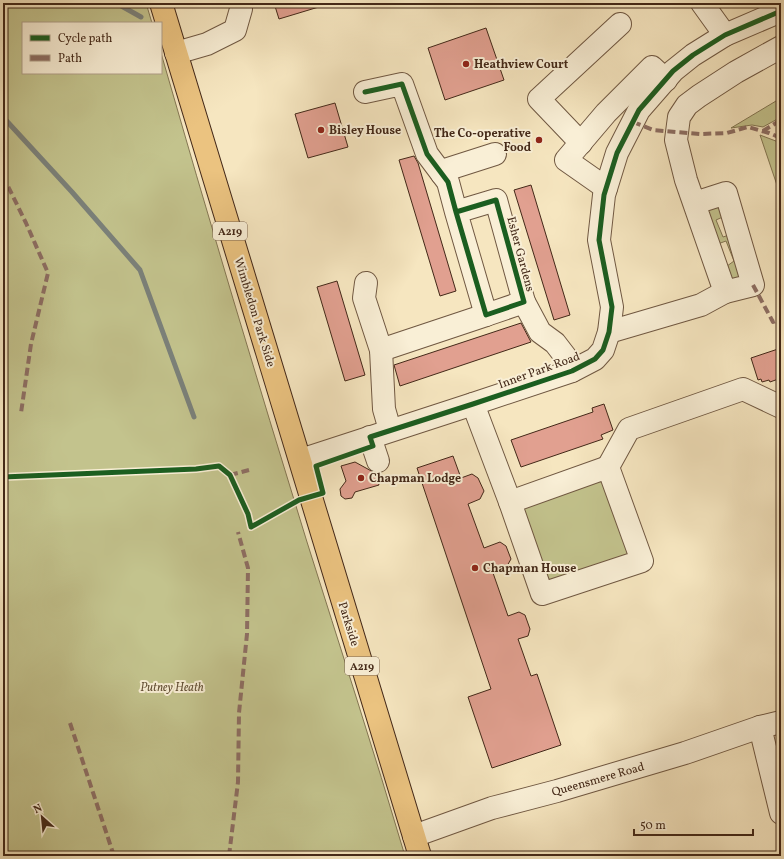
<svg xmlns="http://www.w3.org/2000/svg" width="784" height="859" viewBox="0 0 784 859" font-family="Vollkorn,serif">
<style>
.green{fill:#c3c38d;stroke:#837652}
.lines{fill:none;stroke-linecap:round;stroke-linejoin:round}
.stream{stroke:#7b817a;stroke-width:5}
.building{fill:#e1a090;stroke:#432818}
.minor-casing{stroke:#705842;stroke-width:24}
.major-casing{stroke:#432818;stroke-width:24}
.minor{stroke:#f9efd6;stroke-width:22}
.major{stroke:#ebc380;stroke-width:22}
.quiet{stroke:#8d6e63;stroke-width:4;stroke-dasharray:8 4;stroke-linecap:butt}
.cycleway-casing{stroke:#f9efd6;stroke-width:8}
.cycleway{stroke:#1b5e20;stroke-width:5}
.poi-dot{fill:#8f2418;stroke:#f9efd6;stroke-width:1.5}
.labels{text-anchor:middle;stroke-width:4;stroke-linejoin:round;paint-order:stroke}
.shield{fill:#f9efd6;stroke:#7a6451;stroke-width:1}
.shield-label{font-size:11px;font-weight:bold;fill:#432818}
.poi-label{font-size:12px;font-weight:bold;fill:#432818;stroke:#f9efd6;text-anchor:start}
.street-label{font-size:12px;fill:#432818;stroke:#f9efd6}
.park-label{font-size:12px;font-style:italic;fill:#634f35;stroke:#f9efd6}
</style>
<rect width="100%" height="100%" fill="#f6e6c0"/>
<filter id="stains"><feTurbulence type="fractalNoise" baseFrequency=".005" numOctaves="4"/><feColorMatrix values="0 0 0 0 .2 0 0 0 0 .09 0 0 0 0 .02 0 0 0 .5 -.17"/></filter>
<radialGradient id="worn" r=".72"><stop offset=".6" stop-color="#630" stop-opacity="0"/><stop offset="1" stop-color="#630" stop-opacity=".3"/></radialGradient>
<g class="green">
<path d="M3,3H146L152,23H23V73H161V53C208,217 257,380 307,542C340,647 374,751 405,856H3Z"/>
<path d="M781,98V117L763,127L752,125L731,128Z"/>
<path d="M760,135L781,143V197Z"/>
<path d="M721,202L725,216L716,220L723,237L732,234L744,279L733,284L723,269L734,261L726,241L715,245L707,210Z"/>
<path d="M601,479L632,554L549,586L521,510L524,503Z"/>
</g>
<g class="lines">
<g class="stream">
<path d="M116,3L141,17"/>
<path d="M3,117L72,192L140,270L194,417"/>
</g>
</g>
<g class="building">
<path d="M274,3H322V6L279,19Z"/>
<path d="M486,28L504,80L445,100L428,48Z"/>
<path d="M335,103L348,147L308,158L295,114Z"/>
<path d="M414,156L418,163L456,291L440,296L399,160Z"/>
<path d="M531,185L570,315L554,320L514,190Z"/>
<path d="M337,281L365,375L345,381L317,287Z"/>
<path d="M521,323L531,342L400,386L394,365Z"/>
<path d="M781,348V378L770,382L769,380L762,382L761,379L758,380L751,358Z"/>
<path d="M604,404L613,430L601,435L603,439L521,467L511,440L593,412L592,408Z"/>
<path d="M453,456L461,478L472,474L478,478L484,491L480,499L468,504L484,548L500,542L506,546L511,559L507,566L492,570L508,616L519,612L525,615L530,629L528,636L518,639L531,676L537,674L561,745L492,768L468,697L491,689L417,468Z"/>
<path d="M355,462L375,473L379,485L355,492L352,498L345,499L341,496L340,489L346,481L341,466Z"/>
</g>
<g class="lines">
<defs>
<g id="minor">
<path d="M702,3L725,35"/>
<path d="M176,53L207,44L235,30L241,9L240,3"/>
<path d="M365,92L402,84L427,154L448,182L456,212L496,200L524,302L486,315L456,212"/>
<path d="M581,143L539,99L620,24"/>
<path d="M442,174L445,170L495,154"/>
<path d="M606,188L566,160L606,113L652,67L666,80"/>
<path d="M695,203L726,193L753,285L725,292L686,180L676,140L679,117L687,105L699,96L736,72L781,47"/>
<path d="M366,283L364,298L381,350L384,409L390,430"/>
<path d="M524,302L540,332L555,343L565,356L572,371"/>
<path d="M609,332L701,305L725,292"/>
<path d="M381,350L486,315"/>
<path d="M473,404L510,502"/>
<path d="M370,437L378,461"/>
<path d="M301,460L473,404L572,371L595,359L603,350L609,332L612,307L599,240L604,195L617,153L639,110L673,71L693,55L725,35L781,11"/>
<path d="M608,467L642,561L542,594L510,502Z"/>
<path d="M608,467L629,429L743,389L781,407"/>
<path d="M760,727L781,813"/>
<path d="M414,836L492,808L557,791L685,753L760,727L781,722"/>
</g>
<path id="major" d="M161,3L420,856"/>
</defs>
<use href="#minor" class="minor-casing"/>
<use href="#major" class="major-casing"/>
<use href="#minor" class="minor"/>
<use href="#major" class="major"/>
<g class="quiet">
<path d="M633,122L653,130L700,134L727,133L748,127L769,133L781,138"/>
<path d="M763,131L781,120"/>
<path d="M3,176L26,223L48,273L31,344L21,413"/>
<path d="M753,285L773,322L781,319"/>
<path d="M230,475L249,470"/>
<path d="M70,723L114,856"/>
<path d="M372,854L375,856"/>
<path d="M229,856L238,782L239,713L247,634L248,568L238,532"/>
</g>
<defs>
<g id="cycleway">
<path d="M365,92L402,84L427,154L448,182L456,212L496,200L524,302L486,315L456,212"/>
<path d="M3,477L196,469L219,466L230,475L248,514L251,527L299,500L323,493L316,466L373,446L370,437L473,404L572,371L595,359L603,350L609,332L612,307L599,240L604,195L617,153L639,110L673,71L693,55L725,35L781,11"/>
</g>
</defs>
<use href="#cycleway" class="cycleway-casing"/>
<use href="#cycleway" class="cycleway"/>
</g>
<g class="poi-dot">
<circle cx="466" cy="64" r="4"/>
<circle cx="321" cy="130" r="4"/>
<circle cx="539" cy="140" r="4"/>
<circle cx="361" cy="478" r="4"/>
<circle cx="475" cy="568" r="4"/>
</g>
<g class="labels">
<g class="shield">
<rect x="213" y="222" width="34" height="18" rx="3"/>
<rect x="345" y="657" width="34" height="18" rx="3"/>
</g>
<g class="shield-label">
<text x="230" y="235">A219</text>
<text x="362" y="670">A219</text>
</g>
<g class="poi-label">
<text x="474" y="68">Heathview Court</text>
<text x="329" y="134">Bisley House</text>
<text x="531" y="137" text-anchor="end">The Co-operative<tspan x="531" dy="14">Food</tspan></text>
<text x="369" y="482">Chapman Lodge</text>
<text x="483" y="572">Chapman House</text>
</g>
<g class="street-label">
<text transform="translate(521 254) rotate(75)" y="4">Esher Gardens</text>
<text transform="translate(255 312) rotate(73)" y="4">Wimbledon Park Side</text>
<text transform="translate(539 370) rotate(-20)" y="4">Inner Park Road</text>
<text transform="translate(349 624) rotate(73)" y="4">Parkside</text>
<text transform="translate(598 779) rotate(-16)" y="4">Queensmere Road</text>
</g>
<g class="park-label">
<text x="172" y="691">Putney Heath</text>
</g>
</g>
<rect width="784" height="859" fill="none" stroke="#f6e6c0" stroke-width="16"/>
<rect x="4" y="4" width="776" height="851" fill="none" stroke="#432818" stroke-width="2"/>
<rect x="8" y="8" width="768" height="843" fill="none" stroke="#432818"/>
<rect x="22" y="22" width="140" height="52" fill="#f9efd6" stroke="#b09f8a"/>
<rect x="30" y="35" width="20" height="6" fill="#1b5e20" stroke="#b09f8a"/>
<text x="58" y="42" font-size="12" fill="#432818">Cycle path</text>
<rect x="30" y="55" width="20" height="6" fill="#8d6e63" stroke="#b09f8a"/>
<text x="58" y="62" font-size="12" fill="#432818">Path</text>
<g transform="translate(42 817) rotate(333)" stroke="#f9efd6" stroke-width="3" paint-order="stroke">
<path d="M0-3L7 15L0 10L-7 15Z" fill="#432818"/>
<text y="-6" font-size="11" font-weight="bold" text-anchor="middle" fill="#432818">N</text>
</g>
<path d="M634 829v6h119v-6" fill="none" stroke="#432818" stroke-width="2"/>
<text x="640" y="829" font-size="12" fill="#432818" stroke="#f9efd6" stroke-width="3" paint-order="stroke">50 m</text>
<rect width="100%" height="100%" filter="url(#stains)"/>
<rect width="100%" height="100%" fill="url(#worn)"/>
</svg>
